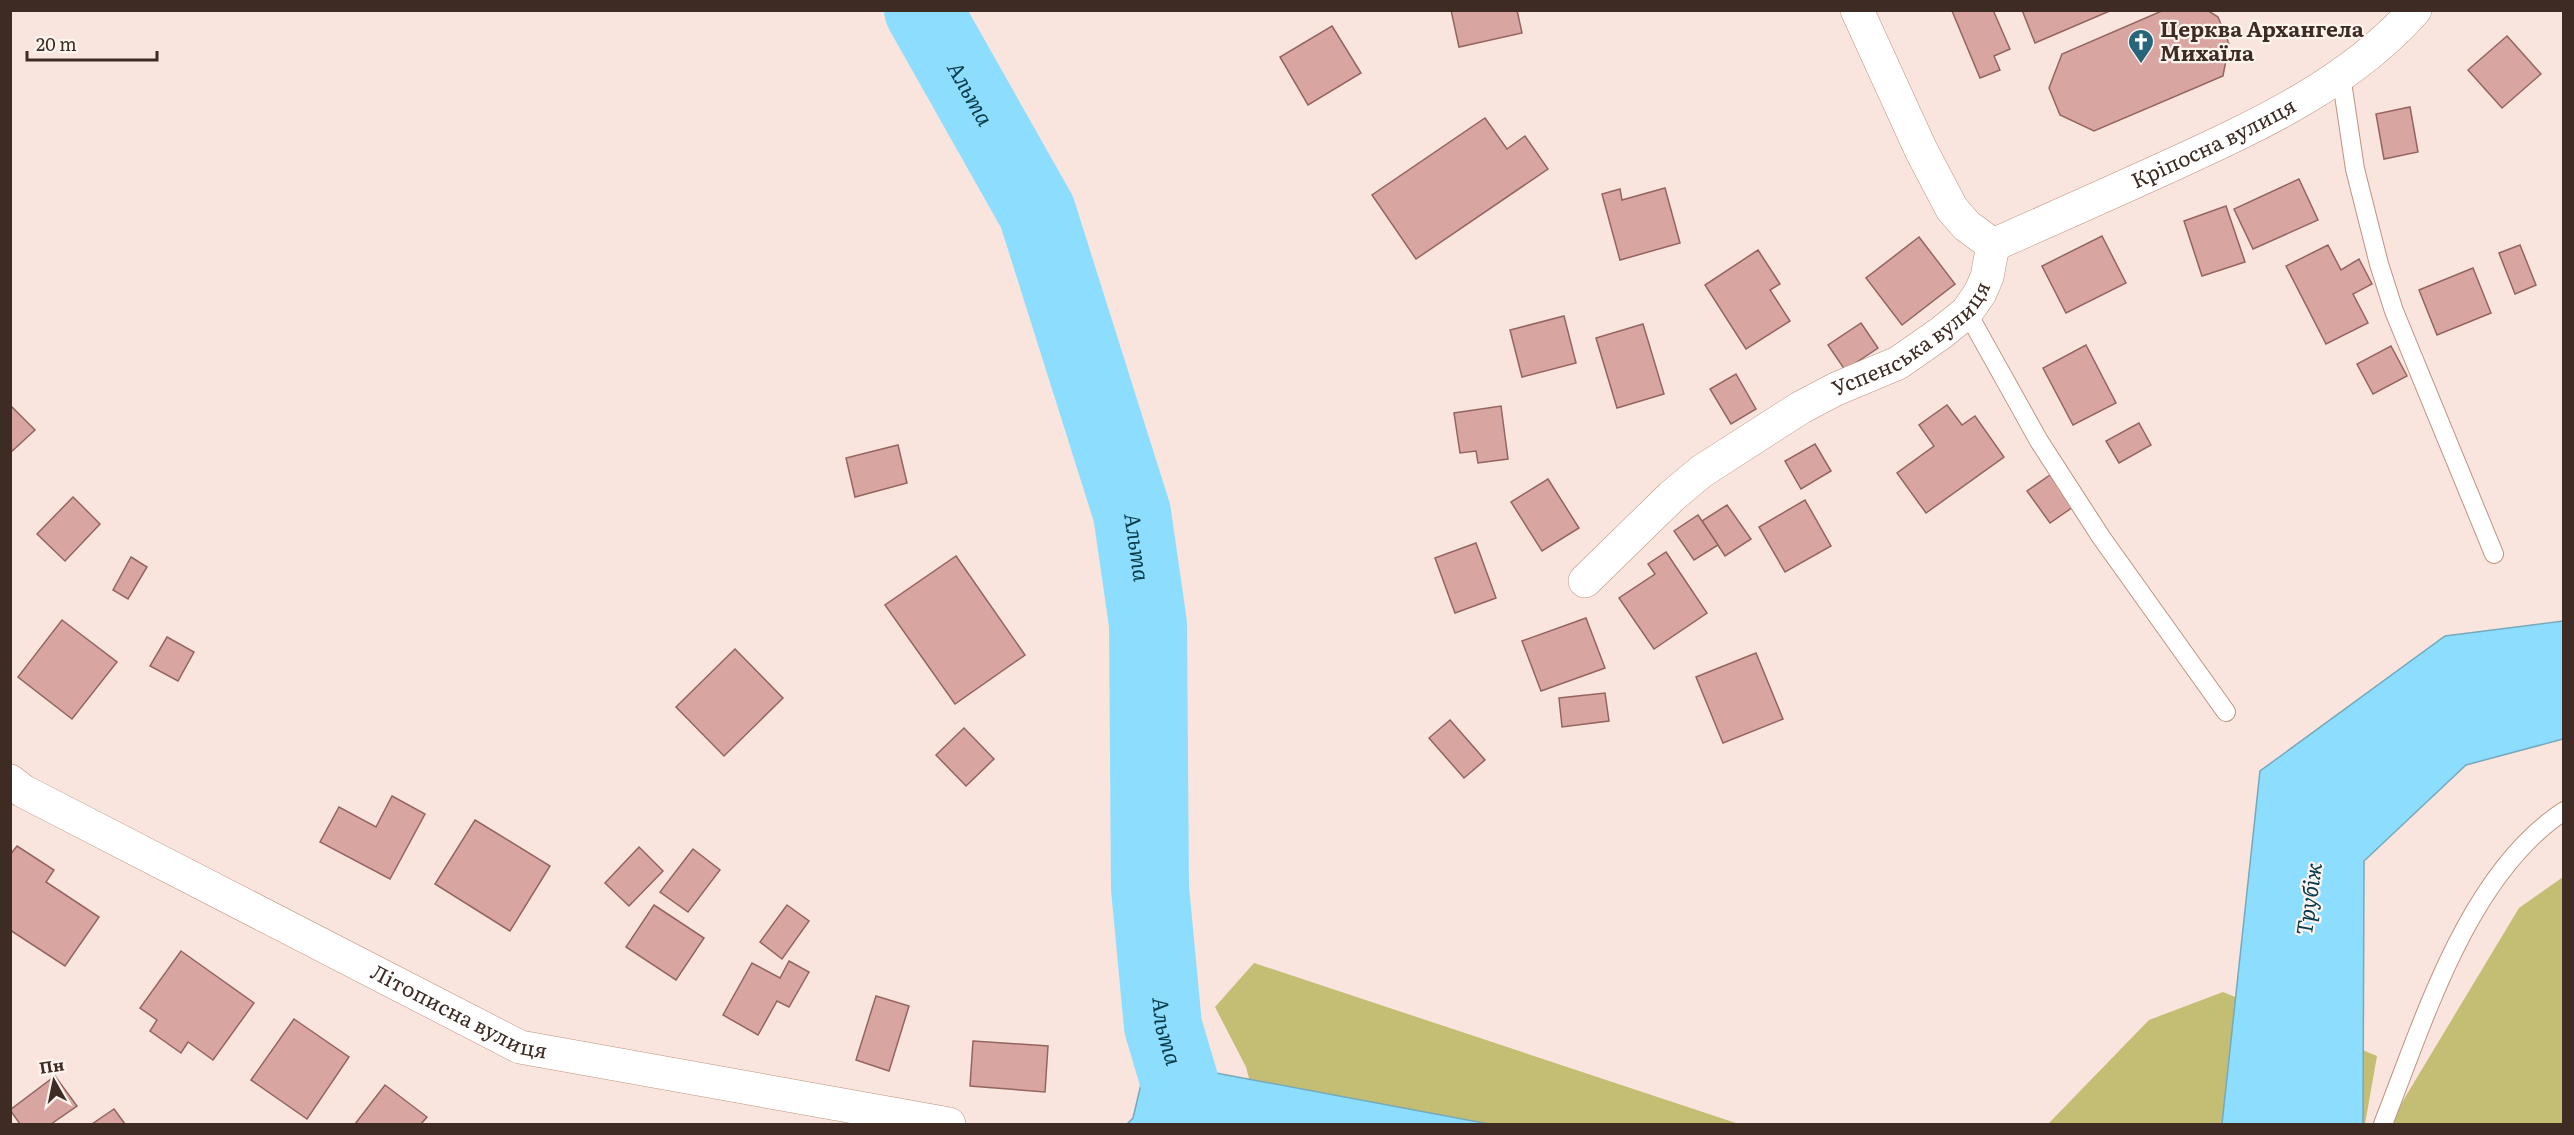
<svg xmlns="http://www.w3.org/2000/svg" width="2574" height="1135" viewBox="0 0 2574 1135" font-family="Literata,serif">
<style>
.green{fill:#c3be73}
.water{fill:#8ddefe;stroke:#75a9bd;stroke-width:1.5}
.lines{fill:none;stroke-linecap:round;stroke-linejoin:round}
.river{stroke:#8ddefe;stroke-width:78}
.building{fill:#d9a5a0;stroke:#946560;stroke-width:1.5}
.service-casing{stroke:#bf927e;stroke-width:20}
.minor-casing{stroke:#bf927e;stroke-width:34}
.service{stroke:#fff;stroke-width:18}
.minor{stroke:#fff;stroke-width:33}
.labels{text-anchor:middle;stroke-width:4.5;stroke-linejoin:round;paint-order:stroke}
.poi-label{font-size:21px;font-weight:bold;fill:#3e2c24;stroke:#fff5f0;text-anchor:start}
.street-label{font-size:21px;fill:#3e2c24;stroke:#fff5f0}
.water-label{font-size:22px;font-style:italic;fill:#0a3c4c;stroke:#fff5f0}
</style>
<rect width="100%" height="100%" fill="#f9e5dd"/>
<g class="green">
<path d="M2563,877V1124H2389L2519,908Z"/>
<path d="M1254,963L1739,1124H1261L1246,1067L1215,1007Z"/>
<path d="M2223,992L2377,1056L2365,1124H2048L2149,1020Z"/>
</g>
<g class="water">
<path d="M2563,621V739L2466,765L2364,861L2363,1124H2222L2260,771L2445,636Z"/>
<path d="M1153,1034L1178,1037L1200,1070L1489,1124H1127L1133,1118Z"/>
</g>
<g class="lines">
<path class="river" id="s1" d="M923,10L1037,212L1132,513L1148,624L1150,888L1163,1026L1192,1124"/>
</g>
<g class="building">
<path d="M1451,10H1517L1522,33L1459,47Z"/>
<path d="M1993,10L2010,49L1994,56L2000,70L1980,78L1952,11Z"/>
<path d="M2022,10H2112L2035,43Z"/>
<path d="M2164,10H2207L2218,17L2229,44L2223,76L2094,131L2060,115L2049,88L2062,54Z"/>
<path d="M1332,26L1361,73L1308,105L1280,57Z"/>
<path d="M2507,36L2541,74L2502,108L2468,70Z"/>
<path d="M2410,107L2418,152L2384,159L2376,114Z"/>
<path d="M1485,118L1507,149L1525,136L1548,169L1416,259L1372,195Z"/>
<path d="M2299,179L2318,220L2253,249L2234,209Z"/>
<path d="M1665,188L1680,243L1620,260L1602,194L1620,189L1622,200Z"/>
<path d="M2226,206L2245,262L2202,276L2184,221Z"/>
<path d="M2102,236L2126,283L2066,313L2042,266Z"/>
<path d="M1919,237L1955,284L1902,325L1866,278Z"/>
<path d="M2328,245L2341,270L2359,259L2372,284L2353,294L2368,323L2326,344L2286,266Z"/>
<path d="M2520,245L2536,285L2515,294L2499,253Z"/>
<path d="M1758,250L1780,284L1770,290L1790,321L1746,349L1705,285Z"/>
<path d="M2473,268L2491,313L2437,335L2419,290Z"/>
<path d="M1564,316L1576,363L1522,377L1510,330Z"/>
<path d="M1861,323L1878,348L1845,370L1828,345Z"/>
<path d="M1643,324L1664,394L1617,408L1596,338Z"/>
<path d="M2086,345L2116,403L2073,425L2043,368Z"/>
<path d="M2391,346L2407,376L2373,394L2357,364Z"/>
<path d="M1736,374L1756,409L1731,424L1710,389Z"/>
<path d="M1947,405L1962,425L1975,416L2004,457L1926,513L1897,473L1934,446L1919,425Z"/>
<path d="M1501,406L1508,459L1478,463L1476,451L1460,453L1454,413Z"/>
<path d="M12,407L35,430L10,453V408Z"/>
<path d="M2139,423L2151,445L2119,463L2106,441Z"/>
<path d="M1815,444L1831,471L1801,489L1785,461Z"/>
<path d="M898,445L907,483L855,497L846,458Z"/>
<path d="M2050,475L2073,507L2050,523L2027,491Z"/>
<path d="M1548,479L1579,528L1542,551L1511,502Z"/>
<path d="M73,497L100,524L65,561L37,534Z"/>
<path d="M1805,500L1831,546L1785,572L1759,527Z"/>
<path d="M1727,505L1751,539L1725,556L1702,521Z"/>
<path d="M1698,515L1718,545L1694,560L1674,531Z"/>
<path d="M1476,543L1496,598L1455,613L1435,558Z"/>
<path d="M1666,552L1707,613L1654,649L1619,598L1655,574L1648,564Z"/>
<path d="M956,556L1025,655L955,704L885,605Z"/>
<path d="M131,557L147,567L128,599L113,590Z"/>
<path d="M1586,618L1605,668L1541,691L1522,641Z"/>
<path d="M62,620L117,662L72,719L18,677Z"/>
<path d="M167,637L194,652L178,681L150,666Z"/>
<path d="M735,649L783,698L724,756L676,707Z"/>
<path d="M1756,653L1783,719L1723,743L1696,677Z"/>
<path d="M1605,693L1609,721L1562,727L1559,698Z"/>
<path d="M1450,720L1485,760L1464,778L1429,738Z"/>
<path d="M964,728L994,759L966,786L936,755Z"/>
<path d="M392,796L425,814L390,879L320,842L339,807L376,827Z"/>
<path d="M475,820L550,866L510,931L435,884Z"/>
<path d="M17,846L54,870L46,882L99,917L65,966L10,930V855Z"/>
<path d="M639,847L663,871L629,906L605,883Z"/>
<path d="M693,849L720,870L688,912L660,892Z"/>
<path d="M654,905L704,938L676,980L626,947Z"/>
<path d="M787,905L809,921L782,959L760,942Z"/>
<path d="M181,951L254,1003L213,1060L188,1042L181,1053L150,1031L157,1020L140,1008Z"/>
<path d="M789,961L809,972L789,1007L777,1001L758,1035L723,1015L752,963L780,978Z"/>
<path d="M876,996L909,1006L889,1071L856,1060Z"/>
<path d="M294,1019L349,1057L307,1119L251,1080Z"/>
<path d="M973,1041L1048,1046L1045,1092L970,1086Z"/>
<path d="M55,1076L77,1106L51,1124H20L10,1110Z"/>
<path d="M385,1085L427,1117L421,1124H355Z"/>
<path d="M114,1109L125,1124H92Z"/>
</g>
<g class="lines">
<defs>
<g id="service">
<path d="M2341,75L2355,169L2379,264L2394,311L2494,554"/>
<path d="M1967,312L2039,441L2101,537L2226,712"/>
<path d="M2383,1124C2424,1021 2467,875 2564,811"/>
</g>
<g id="minor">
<path id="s2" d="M1993,245C2054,218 2115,191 2176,163C2261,124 2351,82 2415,10"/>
<path id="s3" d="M1585,581L1672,496L1702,471L1800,408L1836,389L1898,363L1941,333L1967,312L1980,293L1987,277L1993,245L1967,226L1952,209L1921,150L1857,10"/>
<path id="s4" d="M10,781L23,791L520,1047L949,1124"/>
</g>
</defs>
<use href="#service" class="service-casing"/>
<use href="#minor" class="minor-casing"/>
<use href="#service" class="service"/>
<use href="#minor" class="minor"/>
</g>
<defs>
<symbol id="church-pin" viewBox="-11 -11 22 30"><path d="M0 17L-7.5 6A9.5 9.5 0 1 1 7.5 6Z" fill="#27657b" stroke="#fff5f0"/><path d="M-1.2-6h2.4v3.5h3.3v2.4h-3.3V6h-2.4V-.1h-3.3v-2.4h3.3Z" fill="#fff"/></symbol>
</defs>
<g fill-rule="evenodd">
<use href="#church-pin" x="2126" y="27" width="30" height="40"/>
</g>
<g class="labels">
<g class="poi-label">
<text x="2160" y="37">Церква Архангела<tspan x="2160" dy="24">Михаїла</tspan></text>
</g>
<g class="street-label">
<text dy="7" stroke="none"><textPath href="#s2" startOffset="243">Кріпосна вулиця</textPath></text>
<text dy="7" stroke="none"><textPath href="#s3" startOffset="410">Успенська вулиця</textPath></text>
<text dy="7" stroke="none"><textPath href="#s4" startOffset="506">Літописна вулиця</textPath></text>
</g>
<g class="water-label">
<text dy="8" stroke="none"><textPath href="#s1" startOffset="96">Альта</textPath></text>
<text dy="8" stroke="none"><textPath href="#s1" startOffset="582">Альта</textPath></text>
<text transform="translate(2309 899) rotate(-82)" y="8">Трубіж</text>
<text dy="8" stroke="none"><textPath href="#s1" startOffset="1068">Альта</textPath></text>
</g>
</g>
<rect width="2574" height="1135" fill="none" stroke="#3e2c24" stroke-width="24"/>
<g transform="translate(54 1081) rotate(351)" stroke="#fff5f0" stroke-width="4.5" paint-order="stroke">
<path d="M0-4.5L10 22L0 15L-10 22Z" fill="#3e2c24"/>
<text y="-9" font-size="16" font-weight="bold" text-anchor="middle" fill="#3e2c24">Пн</text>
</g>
<path d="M27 51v9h130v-9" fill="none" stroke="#3e2c24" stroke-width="3"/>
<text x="36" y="51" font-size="18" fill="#3e2c24" stroke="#fff5f0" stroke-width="4.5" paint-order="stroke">20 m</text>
</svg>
